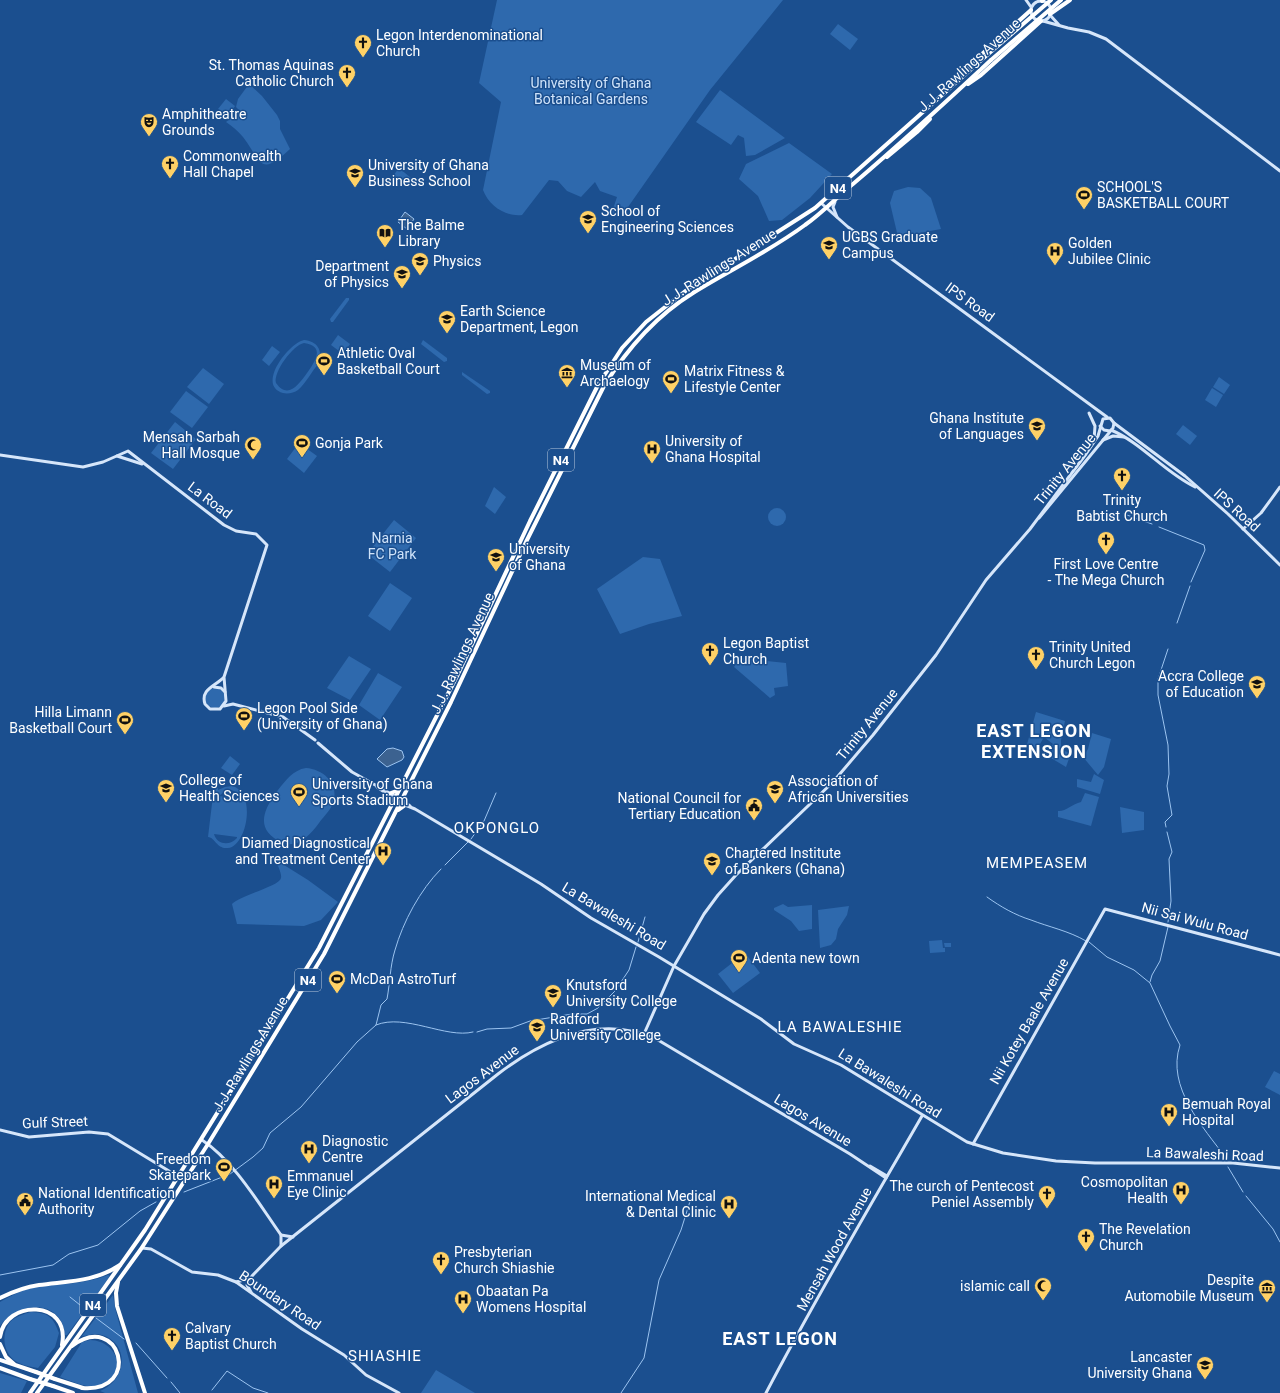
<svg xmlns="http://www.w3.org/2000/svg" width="1280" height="1393" viewBox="0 0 1280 1393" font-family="Roboto,sans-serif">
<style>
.green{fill:#2e69ad;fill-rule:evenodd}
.water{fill:#3c6290;stroke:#9cc4f0}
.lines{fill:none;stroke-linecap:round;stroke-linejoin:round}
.stream{stroke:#9cc4f0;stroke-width:1}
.secondary{stroke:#d6e6fa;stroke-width:3}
.highway{stroke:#fff;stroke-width:4}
.highway-bridge{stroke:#fff;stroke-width:4}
.labels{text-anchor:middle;stroke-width:3;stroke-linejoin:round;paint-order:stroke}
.shield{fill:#1b4f8f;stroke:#bbcadd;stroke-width:1}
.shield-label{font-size:13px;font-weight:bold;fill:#fff}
.poi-label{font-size:14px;fill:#fff;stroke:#1b4f8f;text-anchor:start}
.street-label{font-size:14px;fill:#fff;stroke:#1b4f8f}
.park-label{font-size:14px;fill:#cfe3fa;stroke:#1b4f8f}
.neighbourhood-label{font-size:15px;letter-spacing:1px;fill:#fff;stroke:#1b4f8f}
.district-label{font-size:18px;font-weight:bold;letter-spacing:1px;fill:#fff;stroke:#1b4f8f}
</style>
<rect width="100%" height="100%" fill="#1b4f8f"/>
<g class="green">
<path d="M497,0H783L710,90L628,207L614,215L612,212L617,197L600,191L595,182L581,197L567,191L558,181L549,180L522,215C506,217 489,206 483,190L501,102L479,83Z"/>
<path d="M838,24L858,39L850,50L830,34Z"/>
<path d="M249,84L262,96L277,115L280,121V129L290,149C259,179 261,160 243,137C238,131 232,126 226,122L238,112L239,110L236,107L238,99Z"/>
<path d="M720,90L785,138L755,155L746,156L744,138L738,135L731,145L696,122Z"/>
<path d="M226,99L235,106L228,116L218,109Z"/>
<path d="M789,143L832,174L810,198L782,220L769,221L758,196L739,179L746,164Z"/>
<path d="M399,168L411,178L406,185L393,176Z"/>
<path d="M908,187L920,188L931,198L941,229L898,237L890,203L894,191Z"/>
<path d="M346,298H349V300L333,322H331L330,319Z"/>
<path d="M338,335L350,344L343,354L331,345Z"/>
<path d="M304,340C317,341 323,350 319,363C312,371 306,383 298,390C294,393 288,394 283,393C256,385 289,343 304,340ZM304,343C326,346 315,362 307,373C299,384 288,400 276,383C273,372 293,345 304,343Z"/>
<path d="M423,340L447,358V361L444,362L421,344Z"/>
<path d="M272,346L280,352L269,366L262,360Z"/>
<path d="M203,368L224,384L209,404L187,387Z"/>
<path d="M462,372L490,391V393L487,394L462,375Z"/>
<path d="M1219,377L1230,385L1224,394L1213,387Z"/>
<path d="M1212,388L1223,395L1216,407L1205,400Z"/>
<path d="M186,391L208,407L192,428L170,412Z"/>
<path d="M175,422L196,439L173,469L151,453Z"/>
<path d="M1183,425L1197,436L1190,445L1176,434Z"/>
<path d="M299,443L317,456L304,473L287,459Z"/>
<path d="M494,487L506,497L495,514L485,506Z"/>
<circle cx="777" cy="517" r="9"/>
<path d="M394,520L416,538L390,572L367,554Z"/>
<path d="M643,557L660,559L682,616L649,624L620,634L597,589Z"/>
<path d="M390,583L412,598L390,631L368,616Z"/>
<path d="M349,656L371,669L350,700L327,688Z"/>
<path d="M740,658L786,663L788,686L774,688L775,695L770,698L734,667Z"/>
<path d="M378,673L402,687L380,720L359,705Z"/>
<circle cx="215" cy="698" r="10"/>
<path d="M1036,712L1065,721L1061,740V750L1071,753L1066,767L1046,755L1053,744L1044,737L1036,751L1026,748Z"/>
<path d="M1092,733L1111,739L1104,767L1098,775L1083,757L1088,749Z"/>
<path d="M230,756L240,764L232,775L221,768Z"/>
<path d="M306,768C322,769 338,782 334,800C332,809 324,816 319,823C308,838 293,853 274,838C255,824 267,805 278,790C286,780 293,770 306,768Z"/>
<path d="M1094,774L1104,780L1100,794L1077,787V779L1091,782Z"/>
<path d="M232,786C257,792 247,846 228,848C216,849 216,838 208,837L214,787L218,788V790L225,787ZM231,790L239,793L243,800L219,796L225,791ZM214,834L237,837V838C230,846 217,845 214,834Z"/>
<path d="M1085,793L1099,797L1091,826L1058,817V811C1065,812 1072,804 1081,802Z"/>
<path d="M1120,807L1144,812V830L1122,833Z"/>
<path d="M276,860L308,880L338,902L321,920L304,926L237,924L232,904C241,895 280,886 281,878C282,873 277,865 276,860Z"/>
<path d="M783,904L788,907L812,905V929L799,931L791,921L774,910V908Z"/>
<path d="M849,906L847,915L838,929L836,939L831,945L820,948L818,910Z"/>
<path d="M942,940L943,948H945L944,943H951V947H945V952L930,953L929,941Z"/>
<path d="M745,953L760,973L733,993L718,974Z"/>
<path d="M1274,1071L1280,1074V1095L1265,1087Z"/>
<path d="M108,1275L110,1276L105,1283L67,1335H65C62,1298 17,1301 0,1326V1302C9,1297 21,1290 32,1288C57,1283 84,1285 108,1275Z"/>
<path d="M113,1295L115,1308L138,1393H105L100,1391C131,1378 128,1338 97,1334C92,1334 86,1336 82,1336Z"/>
<path d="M31,1312C49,1313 53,1317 59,1333L55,1347L38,1368C32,1367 25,1366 19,1363C3,1356 0,1333 11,1321C17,1316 24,1314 31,1312Z"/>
<path d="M90,1340C120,1341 129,1378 99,1386C87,1389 71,1381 60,1377L82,1342Z"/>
<path d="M436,1370L475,1393H421Z"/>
<path d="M0,1373L27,1381L21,1393H0Z"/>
</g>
<g class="water">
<path d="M405,212L414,219L407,229L398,222Z"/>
<path d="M393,748L402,751L404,757L402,760L387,767L377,759L387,749Z"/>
</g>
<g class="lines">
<g class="stream">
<path d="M1124,514L1152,524"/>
<path d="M1159,527L1204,545L1205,550L1191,582"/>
<path d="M1177,623L1190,586"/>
<path d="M1166,827L1165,822L1172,815L1167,786L1169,774L1168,745L1158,695V679L1168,649"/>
<path d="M1167,832L1172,852L1169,859L1171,901L1168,922"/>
<path d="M471,839L484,821L496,793"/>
<path d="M445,865L468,842"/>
<path d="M987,897C1001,907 1015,915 1031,920C1049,927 1069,931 1086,941"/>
<path d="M638,942L645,917"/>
<path d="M1089,942L1107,957L1134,970L1150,983L1170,1026L1180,1045C1166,1087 1203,1127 1226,1158"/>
<path d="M1150,982L1152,975L1160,961L1168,927"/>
<path d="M376,1025C405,1013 446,1039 473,1032"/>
<path d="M477,1032L487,1029L511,1028L530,1021L572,1014H587L598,1008L615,991L629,970L636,947"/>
<path d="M1228,1167L1243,1192"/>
<path d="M184,1192L230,1174L253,1157L263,1148L270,1133L301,1107L357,1042L376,1025L381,1005L387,999C390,983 390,966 395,950C403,922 420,890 441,869"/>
<path d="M1246,1196L1273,1229L1280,1242"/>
<path d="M0,1275L53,1265L69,1254L98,1245L140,1211L156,1202"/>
<path d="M70,1297L85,1309"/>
<path d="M96,1318L124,1339"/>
<path d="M136,1343L167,1378"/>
<path d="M171,1382L180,1393"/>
<path d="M212,1390L227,1371L253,1388L268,1393"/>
<path d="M621,1393L644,1358L659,1280L681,1230L692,1195"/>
</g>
<g class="secondary">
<path d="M1026,0L1031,7"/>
<circle cx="1041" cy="11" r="10"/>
<path d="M1050,15L1059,25"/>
<path d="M1043,21L1068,28L1089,32L1106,39L1280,171"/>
<path d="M835,202L833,207L837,217"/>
<path d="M821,203L848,227L1107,417"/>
<path d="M1089,413L1095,426L1094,440"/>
<path d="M1100,426L1104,430L1110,431"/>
<path d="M1111,430C1142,443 1164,472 1195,487"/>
<path d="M1103,440L1113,436L1124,437"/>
<path d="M0,455L83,467L103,462L128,451L224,525L236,531L256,534L267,545L224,677L226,701L220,709H210L205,704C200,689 216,686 224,677"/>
<path d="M117,456L142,464"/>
<path d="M1039,518L1113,428L1114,423"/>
<path d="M1243,529L1261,513L1280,487"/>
<path d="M214,687L221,688L225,692"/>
<path d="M224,706L233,704L283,717L315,740"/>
<path d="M318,743L352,772L402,800L410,806"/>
<path d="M377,787L400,803L415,809L541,884L591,918L659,957L761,1019L794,1044L841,1065L967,1142L1003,1153L1056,1161L1095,1163H1233L1280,1168"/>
<path d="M644,1034L674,966L704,914L718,895L736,875L833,782L873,735L936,655L986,580L1030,529L1086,454L1098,436L1103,419L1110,418L1114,423L1185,476L1228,514L1280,565"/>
<path d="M0,1130L29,1137L89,1132L108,1134L169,1171L177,1179"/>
<path d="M202,1140C234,1161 259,1204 281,1235V1246"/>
<path d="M973,1144L1105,909L1280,955"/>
<path d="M870,1166L887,1176"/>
<path d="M281,1235L293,1237"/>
<path d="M142,1248L151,1249L192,1272L218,1275L236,1282L302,1329L344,1355L366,1375L399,1393"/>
<path d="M236,1282L248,1279"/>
<path d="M251,1292L247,1285L250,1278L281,1246L498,1074C544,1039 601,1013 658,1040L850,1154L886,1178"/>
<path d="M766,1393C815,1299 869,1208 922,1116"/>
</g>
<g class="highway">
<path d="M1042,1L1043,0"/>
<path d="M1050,14L1070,0"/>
<path d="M959,79L972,63L1031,10"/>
<path d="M968,84L981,75L1041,21"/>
<path d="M887,157L917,132L930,119"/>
<path d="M391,793L399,790"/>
<path d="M389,796L391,806"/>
<path d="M398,810L405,805"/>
<path d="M118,1282L116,1293L117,1306L145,1393"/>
<path d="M0,1298C12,1292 25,1287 39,1285C67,1281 95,1282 120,1265"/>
<path d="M0,1337C5,1299 71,1299 62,1345"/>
<path d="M0,1344L6,1357L14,1364"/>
<path d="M72,1346C120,1310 143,1393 82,1388"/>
<path d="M0,1360L36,1372"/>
<path d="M0,1368L30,1379"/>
<path d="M55,1379L83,1388"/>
<path d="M53,1386L73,1393"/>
<path d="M30,1393L145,1230L319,948L458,674L530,521L598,385L622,348L646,322L688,289L815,208L987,55"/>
<path d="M37,1393L141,1249L208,1144L324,954L451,702L526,542L604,386C627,349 656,316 693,293C730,270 770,251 805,225C822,213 837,197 853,184C900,144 946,102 991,60"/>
</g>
<g class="highway-bridge">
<path d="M987,55L1051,0"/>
<path d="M991,60L1061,0"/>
<path d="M36,1372L55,1379"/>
<path d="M30,1379L53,1386"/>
</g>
</g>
<defs>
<symbol id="church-pin" viewBox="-11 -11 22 30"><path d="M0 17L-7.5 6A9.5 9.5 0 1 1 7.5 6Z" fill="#ffd166" stroke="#1b4f8f"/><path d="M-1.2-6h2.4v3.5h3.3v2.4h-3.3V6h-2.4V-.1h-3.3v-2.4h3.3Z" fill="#111"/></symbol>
<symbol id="theatre-pin" viewBox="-11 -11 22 30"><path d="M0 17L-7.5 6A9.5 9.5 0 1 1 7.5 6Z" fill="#ffd166" stroke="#1b4f8f"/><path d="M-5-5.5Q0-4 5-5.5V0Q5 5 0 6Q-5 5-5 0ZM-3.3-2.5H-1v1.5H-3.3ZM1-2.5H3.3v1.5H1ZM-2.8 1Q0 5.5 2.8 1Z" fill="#111"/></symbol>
<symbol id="university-pin" viewBox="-11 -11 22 30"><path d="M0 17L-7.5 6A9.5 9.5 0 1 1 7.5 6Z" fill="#ffd166" stroke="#1b4f8f"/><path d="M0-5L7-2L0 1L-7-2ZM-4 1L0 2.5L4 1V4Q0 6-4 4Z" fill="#111"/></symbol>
<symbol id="stadium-pin" viewBox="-11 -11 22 30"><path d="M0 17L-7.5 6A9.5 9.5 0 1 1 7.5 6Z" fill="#ffd166" stroke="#1b4f8f"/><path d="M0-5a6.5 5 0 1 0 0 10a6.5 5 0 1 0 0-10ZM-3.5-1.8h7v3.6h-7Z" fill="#111"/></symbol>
<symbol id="library-pin" viewBox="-11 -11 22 30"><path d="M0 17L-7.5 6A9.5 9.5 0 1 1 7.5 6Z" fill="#ffd166" stroke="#1b4f8f"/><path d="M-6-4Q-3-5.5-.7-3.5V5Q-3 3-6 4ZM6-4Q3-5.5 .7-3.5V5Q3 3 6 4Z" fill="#111"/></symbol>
<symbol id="hospital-pin" viewBox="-11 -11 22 30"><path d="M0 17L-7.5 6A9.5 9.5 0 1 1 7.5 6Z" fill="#ffd166" stroke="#1b4f8f"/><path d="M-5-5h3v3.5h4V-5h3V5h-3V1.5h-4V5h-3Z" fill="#111"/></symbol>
<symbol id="museum-pin" viewBox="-11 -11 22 30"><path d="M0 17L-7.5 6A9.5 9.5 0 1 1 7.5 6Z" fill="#ffd166" stroke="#1b4f8f"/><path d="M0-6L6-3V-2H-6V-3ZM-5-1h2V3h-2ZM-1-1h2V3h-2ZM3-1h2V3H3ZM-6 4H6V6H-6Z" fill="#111"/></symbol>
<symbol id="school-pin" viewBox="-11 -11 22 30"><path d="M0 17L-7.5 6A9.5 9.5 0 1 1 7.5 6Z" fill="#ffd166" stroke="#1b4f8f"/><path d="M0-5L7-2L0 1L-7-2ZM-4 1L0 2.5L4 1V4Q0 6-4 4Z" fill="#111"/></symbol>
<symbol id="mosque-pin" viewBox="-11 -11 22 30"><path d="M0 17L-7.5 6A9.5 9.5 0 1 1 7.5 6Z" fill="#ffd166" stroke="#1b4f8f"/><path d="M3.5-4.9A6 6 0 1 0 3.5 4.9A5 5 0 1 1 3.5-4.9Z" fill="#111"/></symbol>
<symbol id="civic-pin" viewBox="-11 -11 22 30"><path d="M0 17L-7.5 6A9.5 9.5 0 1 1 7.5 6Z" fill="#ffd166" stroke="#1b4f8f"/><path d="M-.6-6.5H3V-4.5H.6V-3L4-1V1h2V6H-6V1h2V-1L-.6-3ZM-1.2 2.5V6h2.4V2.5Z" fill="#111"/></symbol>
</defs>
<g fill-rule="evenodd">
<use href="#church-pin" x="353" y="33" width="20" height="27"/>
<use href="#church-pin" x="337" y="63" width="20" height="27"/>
<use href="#theatre-pin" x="139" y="112" width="20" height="27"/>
<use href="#church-pin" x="160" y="154" width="20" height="27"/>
<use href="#university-pin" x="345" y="163" width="20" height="27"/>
<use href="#stadium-pin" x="1074" y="185" width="20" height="27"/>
<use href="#university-pin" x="578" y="209" width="20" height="27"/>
<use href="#library-pin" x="375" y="223" width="20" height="27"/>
<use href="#university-pin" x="819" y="235" width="20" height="27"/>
<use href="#hospital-pin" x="1045" y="241" width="20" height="27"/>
<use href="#university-pin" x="410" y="251" width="20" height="27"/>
<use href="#university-pin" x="392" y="264" width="20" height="27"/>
<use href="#university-pin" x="437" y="309" width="20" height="27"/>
<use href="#stadium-pin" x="314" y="351" width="20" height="27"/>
<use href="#museum-pin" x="557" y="363" width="20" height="27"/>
<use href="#stadium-pin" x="661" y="369" width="20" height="27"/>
<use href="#school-pin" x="1027" y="416" width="20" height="27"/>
<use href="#stadium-pin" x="292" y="433" width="20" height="27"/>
<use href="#mosque-pin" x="243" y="435" width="20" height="27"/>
<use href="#hospital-pin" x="642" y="439" width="20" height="27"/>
<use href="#church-pin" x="1112" y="466" width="20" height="27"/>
<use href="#church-pin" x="1096" y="530" width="20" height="27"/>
<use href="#university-pin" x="486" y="547" width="20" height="27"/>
<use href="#church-pin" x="700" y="641" width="20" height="27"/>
<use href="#church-pin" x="1026" y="645" width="20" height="27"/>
<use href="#university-pin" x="1247" y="674" width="20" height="27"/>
<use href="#stadium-pin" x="234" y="706" width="20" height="27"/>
<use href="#stadium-pin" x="115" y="710" width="20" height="27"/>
<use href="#university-pin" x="156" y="778" width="20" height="27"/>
<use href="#university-pin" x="765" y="779" width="20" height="27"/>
<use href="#stadium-pin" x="289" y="782" width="20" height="27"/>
<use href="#civic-pin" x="744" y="796" width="20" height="27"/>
<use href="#hospital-pin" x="373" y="841" width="20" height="27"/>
<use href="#university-pin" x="702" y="851" width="20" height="27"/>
<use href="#stadium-pin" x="729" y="948" width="20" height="27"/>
<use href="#stadium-pin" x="327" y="969" width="20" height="27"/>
<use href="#university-pin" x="543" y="983" width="20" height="27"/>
<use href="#university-pin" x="527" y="1017" width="20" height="27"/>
<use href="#hospital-pin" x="1159" y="1102" width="20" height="27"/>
<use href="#hospital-pin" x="299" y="1139" width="20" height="27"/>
<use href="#stadium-pin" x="214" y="1157" width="20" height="27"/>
<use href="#hospital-pin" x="264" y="1174" width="20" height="27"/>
<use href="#hospital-pin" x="1171" y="1180" width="20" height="27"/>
<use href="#church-pin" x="1037" y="1184" width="20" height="27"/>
<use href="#civic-pin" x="15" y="1191" width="20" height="27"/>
<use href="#hospital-pin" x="719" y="1194" width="20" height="27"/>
<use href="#church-pin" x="1076" y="1227" width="20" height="27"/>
<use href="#church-pin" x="431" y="1250" width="20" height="27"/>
<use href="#mosque-pin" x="1033" y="1276" width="20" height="27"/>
<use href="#museum-pin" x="1257" y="1278" width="20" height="27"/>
<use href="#hospital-pin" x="453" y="1289" width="20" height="27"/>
<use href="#church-pin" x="162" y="1326" width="20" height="27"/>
<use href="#university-pin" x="1195" y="1355" width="20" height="27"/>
</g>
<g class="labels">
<g class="shield">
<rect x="825" y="177" width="26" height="22" rx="3"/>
<rect x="548" y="449" width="26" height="22" rx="3"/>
<rect x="295" y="969" width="26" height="22" rx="3"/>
<rect x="80" y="1294" width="26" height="22" rx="3"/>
</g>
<g class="shield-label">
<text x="838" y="193">N4</text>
<text x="561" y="465">N4</text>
<text x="308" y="985">N4</text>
<text x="93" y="1310">N4</text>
</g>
<g class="poi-label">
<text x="376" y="40">Legon Interdenominational<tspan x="376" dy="16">Church</tspan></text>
<text x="334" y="70" text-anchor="end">St. Thomas Aquinas<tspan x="334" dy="16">Catholic Church</tspan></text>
<text x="162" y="119">Amphitheatre<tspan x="162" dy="16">Grounds</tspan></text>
<text x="183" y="161">Commonwealth<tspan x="183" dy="16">Hall Chapel</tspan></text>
<text x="368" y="170">University of Ghana<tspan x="368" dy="16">Business School</tspan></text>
<text x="1097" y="192">SCHOOL'S<tspan x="1097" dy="16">BASKETBALL COURT</tspan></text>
<text x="601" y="216">School of<tspan x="601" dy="16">Engineering Sciences</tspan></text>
<text x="398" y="230">The Balme<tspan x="398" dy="16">Library</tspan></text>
<text x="842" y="242">UGBS Graduate<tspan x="842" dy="16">Campus</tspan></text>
<text x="1068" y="248">Golden<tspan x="1068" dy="16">Jubilee Clinic</tspan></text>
<text x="433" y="266">Physics</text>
<text x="389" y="271" text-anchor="end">Department<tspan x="389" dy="16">of Physics</tspan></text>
<text x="460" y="316">Earth Science<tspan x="460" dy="16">Department, Legon</tspan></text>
<text x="337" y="358">Athletic Oval<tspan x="337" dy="16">Basketball Court</tspan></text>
<text x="580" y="370">Museum of<tspan x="580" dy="16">Archaelogy</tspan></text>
<text x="684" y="376">Matrix Fitness &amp;<tspan x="684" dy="16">Lifestyle Center</tspan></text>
<text x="1024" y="423" text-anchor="end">Ghana Institute<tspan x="1024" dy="16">of Languages</tspan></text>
<text x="240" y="442" text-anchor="end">Mensah Sarbah<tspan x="240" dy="16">Hall Mosque</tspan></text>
<text x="665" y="446">University of<tspan x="665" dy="16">Ghana Hospital</tspan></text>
<text x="315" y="448">Gonja Park</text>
<text x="1122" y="505" text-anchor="middle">Trinity<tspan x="1122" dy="16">Babtist Church</tspan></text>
<text x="509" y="554">University<tspan x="509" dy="16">of Ghana</tspan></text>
<text x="1106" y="569" text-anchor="middle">First Love Centre<tspan x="1106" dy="16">- The Mega Church</tspan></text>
<text x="723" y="648">Legon Baptist<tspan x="723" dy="16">Church</tspan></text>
<text x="1049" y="652">Trinity United<tspan x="1049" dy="16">Church Legon</tspan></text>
<text x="1244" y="681" text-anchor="end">Accra College<tspan x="1244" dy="16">of Education</tspan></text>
<text x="257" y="713">Legon Pool Side<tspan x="257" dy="16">(University of Ghana)</tspan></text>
<text x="112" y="717" text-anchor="end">Hilla Limann<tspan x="112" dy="16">Basketball Court</tspan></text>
<text x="179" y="785">College of<tspan x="179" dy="16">Health Sciences</tspan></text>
<text x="788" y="786">Association of<tspan x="788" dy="16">African Universities</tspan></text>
<text x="312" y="789">University of Ghana<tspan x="312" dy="16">Sports Stadium</tspan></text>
<text x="741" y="803" text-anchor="end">National Council for<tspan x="741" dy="16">Tertiary Education</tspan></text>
<text x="370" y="848" text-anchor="end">Diamed Diagnostical<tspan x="370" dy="16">and Treatment Center</tspan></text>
<text x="725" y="858">Chartered Institute<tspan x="725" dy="16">of Bankers (Ghana)</tspan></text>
<text x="752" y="963">Adenta new town</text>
<text x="350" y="984">McDan AstroTurf</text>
<text x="566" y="990">Knutsford<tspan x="566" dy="16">University College</tspan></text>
<text x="550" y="1024">Radford<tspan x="550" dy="16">University College</tspan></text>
<text x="1182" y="1109">Bemuah Royal<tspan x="1182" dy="16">Hospital</tspan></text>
<text x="322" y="1146">Diagnostic<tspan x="322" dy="16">Centre</tspan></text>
<text x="211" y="1164" text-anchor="end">Freedom<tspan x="211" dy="16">Skatepark</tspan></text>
<text x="287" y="1181">Emmanuel<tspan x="287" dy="16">Eye Clinic</tspan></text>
<text x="1168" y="1187" text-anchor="end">Cosmopolitan<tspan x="1168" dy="16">Health</tspan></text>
<text x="1034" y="1191" text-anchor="end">The curch of Pentecost<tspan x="1034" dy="16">Peniel Assembly</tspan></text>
<text x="38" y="1198">National Identification<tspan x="38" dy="16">Authority</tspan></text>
<text x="716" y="1201" text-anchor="end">International Medical<tspan x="716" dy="16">&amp; Dental Clinic</tspan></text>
<text x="1099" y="1234">The Revelation<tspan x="1099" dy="16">Church</tspan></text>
<text x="454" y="1257">Presbyterian<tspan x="454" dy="16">Church Shiashie</tspan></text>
<text x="1254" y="1285" text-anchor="end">Despite<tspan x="1254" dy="16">Automobile Museum</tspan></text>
<text x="1030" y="1291" text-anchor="end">islamic call</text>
<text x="476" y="1296">Obaatan Pa<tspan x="476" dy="16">Womens Hospital</tspan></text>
<text x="185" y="1333">Calvary<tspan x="185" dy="16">Baptist Church</tspan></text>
<text x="1192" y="1362" text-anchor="end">Lancaster<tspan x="1192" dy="16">University Ghana</tspan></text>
</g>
<g class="street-label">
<text transform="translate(969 65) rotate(-42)" y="5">J.J. Rawlings Avenue</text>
<text transform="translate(719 267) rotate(-32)" y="5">J.J. Rawlings Avenue</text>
<text transform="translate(970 302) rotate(36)" y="5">IPS Road</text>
<text transform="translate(1065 469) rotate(-51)" y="5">Trinity Avenue</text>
<text transform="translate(210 500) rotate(37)" y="5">La Road</text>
<text transform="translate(1237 510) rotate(42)" y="5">IPS Road</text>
<text transform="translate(462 653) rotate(-65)" y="5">J.J. Rawlings Avenue</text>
<text transform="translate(867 724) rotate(-51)" y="5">Trinity Avenue</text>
<text transform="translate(614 916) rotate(31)" y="5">La Bawaleshi Road</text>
<text transform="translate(1195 921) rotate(15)" y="5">Nii Sai Wulu Road</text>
<text transform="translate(1029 1021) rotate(-60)" y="5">Nii Kotey Baale Avenue</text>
<text transform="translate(250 1054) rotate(-59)" y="5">J.J. Rawlings Avenue</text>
<text transform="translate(482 1074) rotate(-37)" y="5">Lagos Avenue</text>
<text transform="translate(890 1083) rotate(32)" y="5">La Bawaleshi Road</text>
<text transform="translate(813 1120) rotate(31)" y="5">Lagos Avenue</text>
<text transform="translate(55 1122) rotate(-2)" y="5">Gulf Street</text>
<text transform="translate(1205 1154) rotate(2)" y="5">La Bawaleshi Road</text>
<text transform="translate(834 1249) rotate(-61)" y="5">Mensah Wood Avenue</text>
<text transform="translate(280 1300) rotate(34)" y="5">Boundary Road</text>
</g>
<g class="park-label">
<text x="591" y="88">University of Ghana<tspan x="591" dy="16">Botanical Gardens</tspan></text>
<text x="392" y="543">Narnia<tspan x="392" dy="16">FC Park</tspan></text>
</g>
<g class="neighbourhood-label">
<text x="497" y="833">OKPONGLO</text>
<text x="1037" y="868">MEMPEASEM</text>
<text x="840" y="1032">LA BAWALESHIE</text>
<text x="385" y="1361">SHIASHIE</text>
</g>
<g class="district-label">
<text x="1034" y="737">EAST LEGON<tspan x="1034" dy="21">EXTENSION</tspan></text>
<text x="780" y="1345">EAST LEGON</text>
</g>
</g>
</svg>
